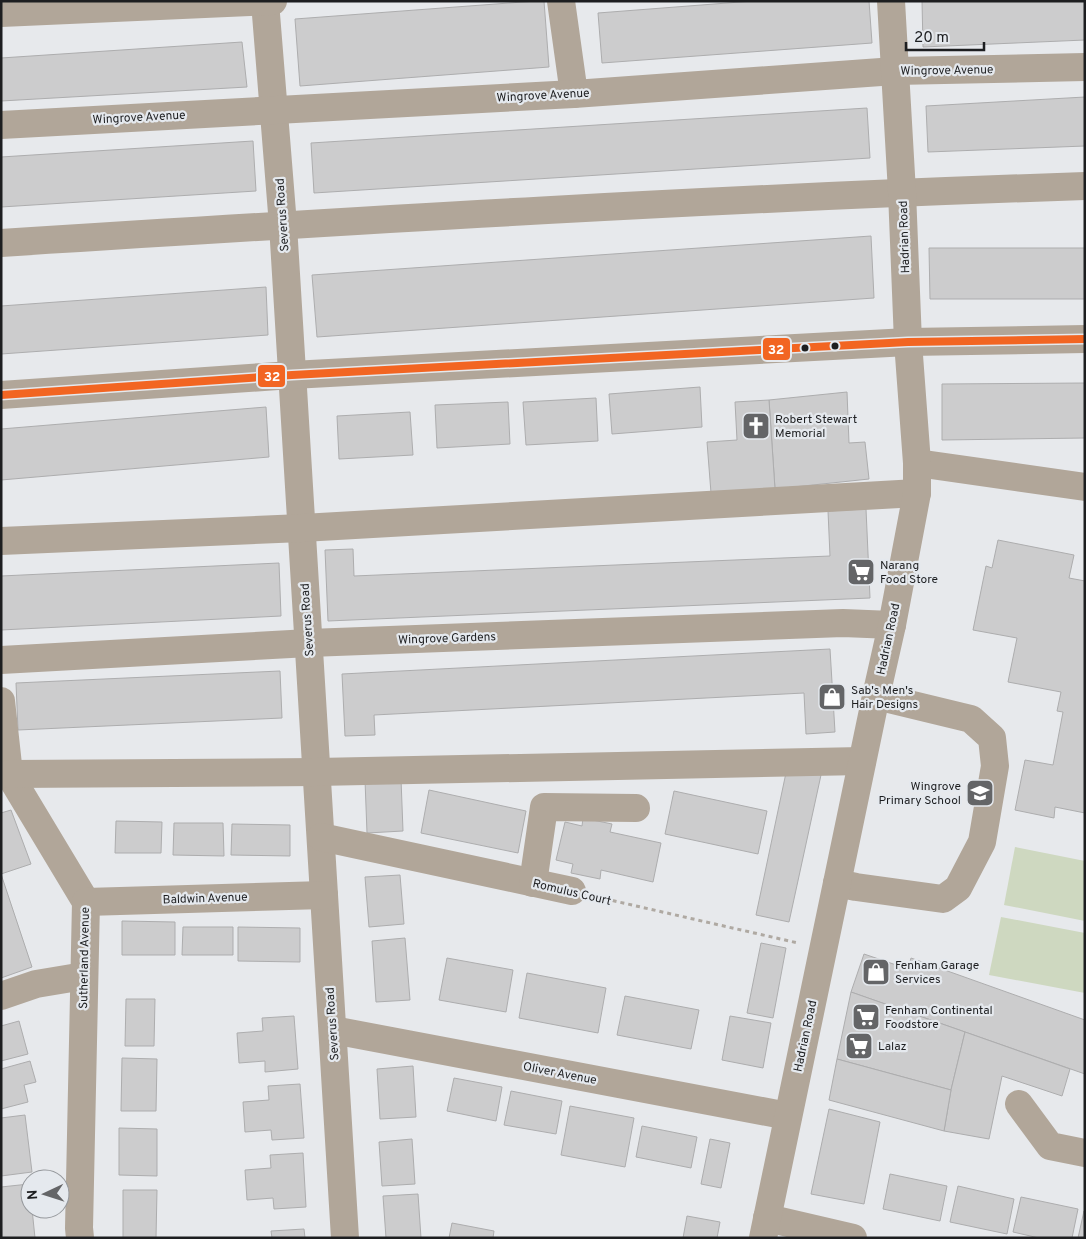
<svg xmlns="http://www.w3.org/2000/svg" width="1086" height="1239" viewBox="0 0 1086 1239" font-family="Overpass,sans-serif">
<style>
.grass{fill:#ced8c0}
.building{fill:#cccccd;stroke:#adadae}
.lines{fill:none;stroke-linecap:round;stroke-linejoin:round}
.path{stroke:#afa9a2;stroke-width:3;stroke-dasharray:4 4;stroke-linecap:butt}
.minor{stroke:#b1a699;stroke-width:28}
.bus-1-casing{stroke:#e5e9ee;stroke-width:11}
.bus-1{stroke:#f26522;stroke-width:8}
.bus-dot{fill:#1d1e20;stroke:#e5e9ee;stroke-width:2}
.labels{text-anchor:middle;stroke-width:4.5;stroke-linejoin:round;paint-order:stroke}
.street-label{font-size:12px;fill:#1d1e20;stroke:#e5e9ee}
.poi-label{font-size:12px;fill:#1d1e20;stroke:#e5e9ee;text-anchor:start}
.line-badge{stroke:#e5e9ee;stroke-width:2}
.badge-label{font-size:14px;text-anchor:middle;font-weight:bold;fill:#fff}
</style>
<rect width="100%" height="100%" fill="#e7e9ec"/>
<g class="grass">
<path d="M1015,847L1085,861V921L1004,905Z"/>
<path d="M1001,917L1085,933V993L989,975Z"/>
</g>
<g class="building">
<path d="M536,1H544L549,67L300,86L295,19Z"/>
<path d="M753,1H869L872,43L602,63L598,13Z"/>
<path d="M922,1H1085V40L923,47Z"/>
<path d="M242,42L247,87L1,101V58Z"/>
<path d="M1085,97V146L928,152L926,106Z"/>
<path d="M867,108L870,158L314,193L311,143Z"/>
<path d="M253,141L256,191L1,207V157Z"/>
<path d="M871,236L874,298L317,337L312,275Z"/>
<path d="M929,248H1085V299H930Z"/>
<path d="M266,287L268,335L1,354V306Z"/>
<path d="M1085,383V438L942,440V384Z"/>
<path d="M700,387L702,427L612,434L609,394Z"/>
<path d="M847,392L849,443L865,442L869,479L775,489L769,400Z"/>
<path d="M596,398L598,441L526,445L523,402Z"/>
<path d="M769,400L775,489L711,493L707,442L737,440L735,402Z"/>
<path d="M508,402L510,444L437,448L435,405Z"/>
<path d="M266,407L269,457L1,480V429Z"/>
<path d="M410,412L413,455L339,459L337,416Z"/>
<path d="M866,509L870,598L328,621L325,550L353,549L354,576L830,556L828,511Z"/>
<path d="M998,540L1074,555L1069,578L1085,581V813L1055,807L1054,818L1015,810L1025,760L1053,765L1063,712L1057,711L1061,692L1008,682L1017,638L973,630L986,566L992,568Z"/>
<path d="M279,563L281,616L1,630V576Z"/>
<path d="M830,649L835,732L806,734L804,693L374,715L375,735L345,736L342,674Z"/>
<path d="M280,671L282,718L18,730L16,683Z"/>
<path d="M787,768L821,775L789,922L756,915Z"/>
<path d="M401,779L403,831L367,833L365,780Z"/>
<path d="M429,790L526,811L518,853L421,833Z"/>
<path d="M674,791L767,811L758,854L665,834Z"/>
<path d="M11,810L31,864L1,874L32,967L1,978V813Z"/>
<path d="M583,818L612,824L610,832L661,843L653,882L601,870L600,879L571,873L573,864L556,860L565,822L582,826Z"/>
<path d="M116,821L162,822L161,853H115Z"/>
<path d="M174,823H223L224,856L173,855Z"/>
<path d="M232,824L290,825V856L231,855Z"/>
<path d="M400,875L404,924L369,927L365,877Z"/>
<path d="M122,921L175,922V955H122Z"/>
<path d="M183,927H233V955H182Z"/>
<path d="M238,927L300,928V962L238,961Z"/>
<path d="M405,938L410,1000L376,1002L372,941Z"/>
<path d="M761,943L786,948L773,1018L747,1013Z"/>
<path d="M864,954L908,969L911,958L1085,1020V1074L851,992Z"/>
<path d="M447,958L513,970L506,1012L439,1000Z"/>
<path d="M527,973L606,988L598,1033L519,1018Z"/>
<path d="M851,992L965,1032L951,1090L837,1059Z"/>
<path d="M625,996L699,1010L691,1049L617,1035Z"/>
<path d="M126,999H155L154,1046H125Z"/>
<path d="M294,1016L298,1069L265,1072V1061L239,1063L237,1033L263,1031L262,1018Z"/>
<path d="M730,1016L771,1023L763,1068L722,1060Z"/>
<path d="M19,1021L28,1054L1,1061V1026Z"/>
<path d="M965,1032L1070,1069L1062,1096L1002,1076L989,1139L944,1131L951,1090Z"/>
<path d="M122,1058L157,1059L156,1111H121Z"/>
<path d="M837,1059L951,1090L944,1131L829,1100Z"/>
<path d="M30,1061L36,1082L24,1085L28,1102L1,1109V1069Z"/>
<path d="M413,1066L416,1117L380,1119L377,1069Z"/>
<path d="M454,1078L502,1087L496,1121L447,1111Z"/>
<path d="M300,1084L304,1138L272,1140L271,1130L245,1132L243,1102L269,1100L268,1086Z"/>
<path d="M511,1091L562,1101L556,1134L504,1125Z"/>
<path d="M570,1106L634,1118L625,1167L561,1155Z"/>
<path d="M829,1109L880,1122L864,1204L811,1194Z"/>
<path d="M25,1115L32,1172L1,1176V1118Z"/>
<path d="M642,1126L697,1137L691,1168L636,1157Z"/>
<path d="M119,1128L157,1129V1176L119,1175Z"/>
<path d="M412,1139L415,1184L382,1186L379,1142Z"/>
<path d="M710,1139L730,1143L721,1188L701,1184Z"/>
<path d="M303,1153L306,1207L274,1209L273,1198L247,1200L245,1170L271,1168L270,1155Z"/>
<path d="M890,1174L947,1186L940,1221L883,1209Z"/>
<path d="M29,1184L30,1209H32L35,1238H2L1,1187Z"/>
<path d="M958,1186L1014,1199L1007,1234L950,1222Z"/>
<path d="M123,1190H157L156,1238H123Z"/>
<path d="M418,1194L421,1238H386L383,1196Z"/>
<path d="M1021,1197L1078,1209L1072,1238H1039L1013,1232Z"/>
<path d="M1084,1211L1085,1238H1078Z"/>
<path d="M687,1216L720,1222L717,1238H683Z"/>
<path d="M452,1223L494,1231L493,1238H449Z"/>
<path d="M304,1229L305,1238H272L271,1231Z"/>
</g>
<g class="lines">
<path class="path" d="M597,897L798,943"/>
<g class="minor">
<path d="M561,1L574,94"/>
<path d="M265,2L283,225L345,1238"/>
<path d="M1,13L273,1"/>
<path d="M1,125L574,94L895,71L1085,67"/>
<path d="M1,243C362,220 723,198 1085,186"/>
<path d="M1,395L292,375L908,342L1085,339"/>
<path d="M917,463L1085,487"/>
<path d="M1,541L302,528L917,493"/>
<path d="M1,660L309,643L843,623L892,625"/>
<path d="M1,701L9,774L86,902L79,1228L80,1238"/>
<path d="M9,774L317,772L862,761"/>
<path d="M321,837L572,891"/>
<path d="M533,883L544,807L636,808"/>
<path d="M837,883L856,887L943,899L958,888L982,842L995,766L992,738L971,719L876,696"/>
<path d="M86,902L324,895"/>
<path d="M1,996L36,984L84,976"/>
<path d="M333,1030L788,1116"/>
<path d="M1019,1104L1050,1146L1085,1153"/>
<path d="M767,1218L853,1238"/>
<path d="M763,1238L876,696L892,625L917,493V463L908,342L902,192L891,1"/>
</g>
<defs>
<path id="bus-1" d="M1,395L292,375L908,342L1085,339"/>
</defs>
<use href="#bus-1" class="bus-1-casing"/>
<use href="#bus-1" class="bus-1"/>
</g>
<defs>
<symbol id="church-square" viewBox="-11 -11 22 22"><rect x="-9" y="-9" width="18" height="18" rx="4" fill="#646567" stroke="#e5e9ee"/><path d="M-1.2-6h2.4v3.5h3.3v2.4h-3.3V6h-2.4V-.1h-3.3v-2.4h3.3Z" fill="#fff"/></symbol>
<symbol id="supermarket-square" viewBox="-11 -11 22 22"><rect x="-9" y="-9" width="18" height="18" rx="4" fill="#646567" stroke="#e5e9ee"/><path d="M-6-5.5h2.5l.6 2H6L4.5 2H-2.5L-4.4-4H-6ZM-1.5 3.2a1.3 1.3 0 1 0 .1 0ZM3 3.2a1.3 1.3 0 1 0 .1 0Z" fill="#fff"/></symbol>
<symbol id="shop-square" viewBox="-11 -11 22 22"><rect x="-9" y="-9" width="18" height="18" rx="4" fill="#646567" stroke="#e5e9ee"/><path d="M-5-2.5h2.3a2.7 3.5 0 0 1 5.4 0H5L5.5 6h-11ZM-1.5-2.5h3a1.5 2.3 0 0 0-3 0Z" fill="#fff"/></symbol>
<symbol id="school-square" viewBox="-11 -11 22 22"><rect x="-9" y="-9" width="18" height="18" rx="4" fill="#646567" stroke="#e5e9ee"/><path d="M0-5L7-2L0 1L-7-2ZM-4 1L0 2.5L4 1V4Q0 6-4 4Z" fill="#fff"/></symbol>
</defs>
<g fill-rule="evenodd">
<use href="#church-square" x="740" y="410" width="32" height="32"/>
<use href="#supermarket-square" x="845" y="556" width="32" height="32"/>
<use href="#shop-square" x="816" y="681" width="32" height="32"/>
<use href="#school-square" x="964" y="777" width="32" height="32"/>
<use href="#shop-square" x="860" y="956" width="32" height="32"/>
<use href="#supermarket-square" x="850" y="1001" width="32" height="32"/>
<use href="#supermarket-square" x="843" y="1030" width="32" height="32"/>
</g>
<g class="bus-dot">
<circle cx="835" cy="346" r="4.5"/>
<circle cx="805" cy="348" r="4.5"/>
</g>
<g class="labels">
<g class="street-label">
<text transform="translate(947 70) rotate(-1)" y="4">Wingrove Avenue</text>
<text transform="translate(543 95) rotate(-3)" y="4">Wingrove Avenue</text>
<text transform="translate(139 117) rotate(-3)" y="4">Wingrove Avenue</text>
<text transform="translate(282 215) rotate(-94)" y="4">Severus Road</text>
<text transform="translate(904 237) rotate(-92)" y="4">Hadrian Road</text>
<text transform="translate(307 620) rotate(-94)" y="4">Severus Road</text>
<text transform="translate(447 638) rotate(-2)" y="4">Wingrove Gardens</text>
<text transform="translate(888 639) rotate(-78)" y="4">Hadrian Road</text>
<text transform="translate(572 892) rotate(13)" y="4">Romulus Court</text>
<text transform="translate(205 898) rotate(-2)" y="4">Baldwin Avenue</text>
<text transform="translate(84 958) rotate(-89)" y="4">Sutherland Avenue</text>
<text transform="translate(332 1024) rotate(-94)" y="4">Severus Road</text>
<text transform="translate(805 1036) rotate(-78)" y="4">Hadrian Road</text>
<text transform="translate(560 1073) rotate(11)" y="4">Oliver Avenue</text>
</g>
<g class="poi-label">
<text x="775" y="423">Robert Stewart<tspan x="775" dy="14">Memorial</tspan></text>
<text x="880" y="569">Narang<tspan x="880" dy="14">Food Store</tspan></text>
<text x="851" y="694">Sab's Men's<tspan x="851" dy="14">Hair Designs</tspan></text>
<text x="961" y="790" text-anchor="end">Wingrove<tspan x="961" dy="14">Primary School</tspan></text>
<text x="895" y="969">Fenham Garage<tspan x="895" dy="14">Services</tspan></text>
<text x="885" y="1014">Fenham Continental<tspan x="885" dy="14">Foodstore</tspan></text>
<text x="878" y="1050">Lalaz</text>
</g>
</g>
<g class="line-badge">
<rect x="762" y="337" width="29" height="24" rx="5" fill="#f26522"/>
<rect x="257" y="364" width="29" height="24" rx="5" fill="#f26522"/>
</g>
<g class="badge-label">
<text x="776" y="354">32</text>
<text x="272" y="381">32</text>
</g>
<rect width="1086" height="1239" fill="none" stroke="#1d1e20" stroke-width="5"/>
<g transform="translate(45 1194) rotate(266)"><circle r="24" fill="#e5e9ee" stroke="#95989c"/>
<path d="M0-4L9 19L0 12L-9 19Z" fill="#646567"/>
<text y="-8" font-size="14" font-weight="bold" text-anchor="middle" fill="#1d1e20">N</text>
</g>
<path d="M906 42v8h78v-8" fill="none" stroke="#1d1e20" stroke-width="2.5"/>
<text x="914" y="42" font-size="15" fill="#1d1e20" stroke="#e5e9ee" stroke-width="4" paint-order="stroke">20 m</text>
</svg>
